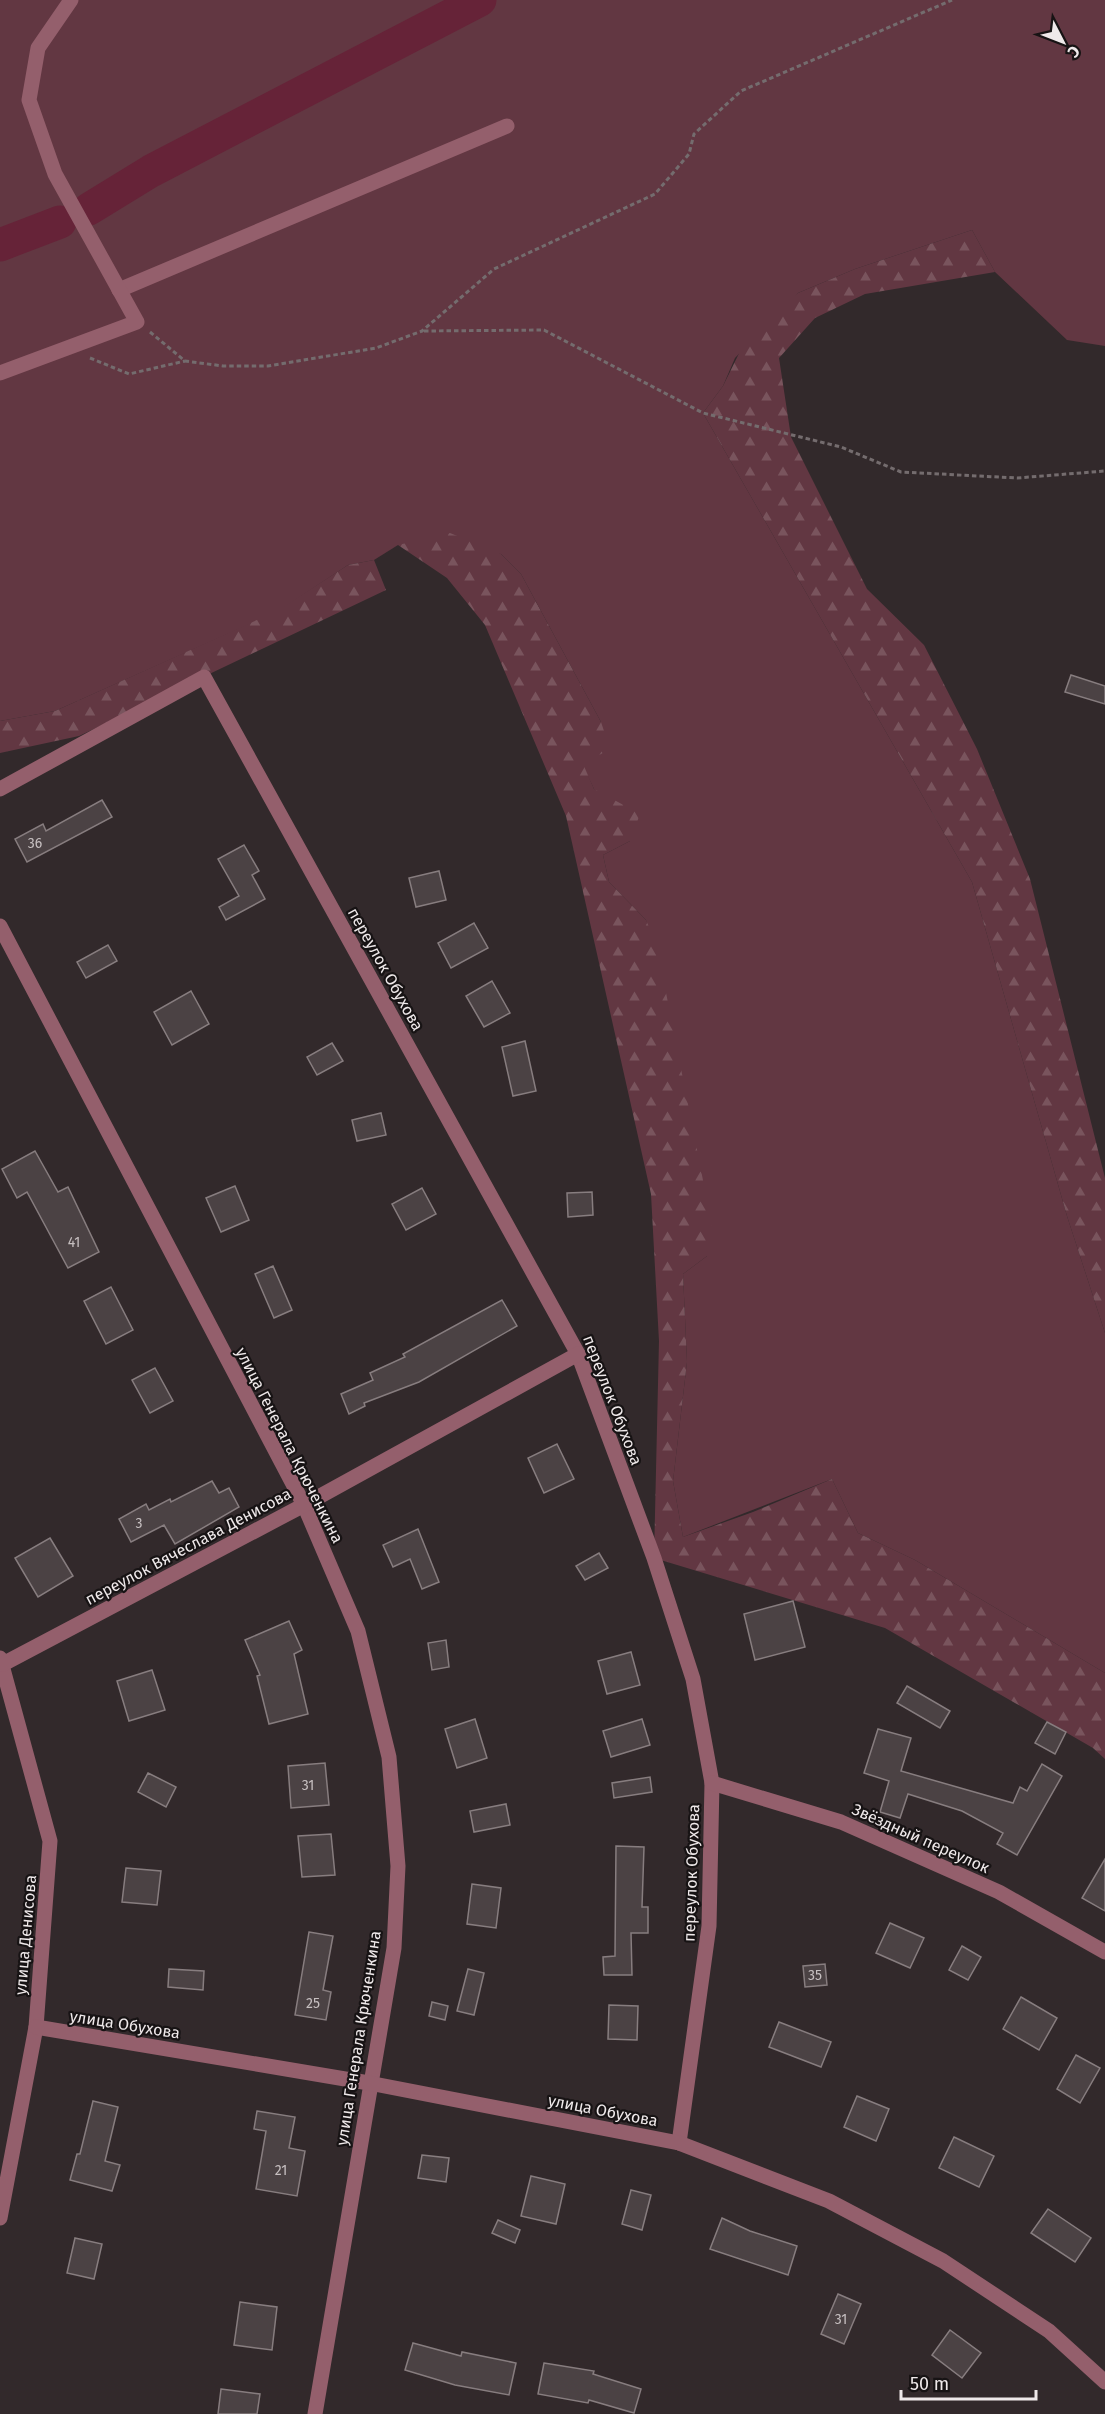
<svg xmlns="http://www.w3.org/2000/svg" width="1105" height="2414" viewBox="0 0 1105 2414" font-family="'Fira Sans',sans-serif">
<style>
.green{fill:#623742}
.forest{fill:url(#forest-firs)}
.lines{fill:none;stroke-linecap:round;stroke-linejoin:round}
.river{stroke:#662338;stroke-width:33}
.building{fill:#4b4244;stroke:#877d7f;stroke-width:1.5}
.path{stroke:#746c6e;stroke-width:3;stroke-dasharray:4.5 3;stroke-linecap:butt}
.minor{stroke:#945f6c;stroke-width:15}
.labels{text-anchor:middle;stroke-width:4.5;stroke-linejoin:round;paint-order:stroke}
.number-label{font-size:14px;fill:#c6bfc0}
.street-label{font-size:16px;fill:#efe9ea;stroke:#171314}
</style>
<defs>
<pattern id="forest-firs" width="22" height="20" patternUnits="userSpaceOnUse" patternTransform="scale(1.5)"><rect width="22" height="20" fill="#623742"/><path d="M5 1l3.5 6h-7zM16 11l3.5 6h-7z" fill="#79545d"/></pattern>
</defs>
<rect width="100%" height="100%" fill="#32292b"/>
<path class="green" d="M0,0H1105V346L1067,340L995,272L972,230L855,269L798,293L735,358L723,386L703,413L972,882L1067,1216L1105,1333V1673L915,1560L858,1533L832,1479L683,1537L673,1481L687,1362L683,1274L707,1256L646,920L609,882L603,855L630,841L594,789L582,764L601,722L521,574L501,554L398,545L374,560L348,565L277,612L55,711L0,721Z"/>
<g class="forest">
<path d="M972,230L995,272L865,294L815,318L779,358L791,437L867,589L924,645L977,749L1030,879L1105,1178V1333L1067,1216L972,882L703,413L723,386L750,331L798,293L855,269Z"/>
<path d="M450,533L501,554L521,574L601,722L610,749L583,764L594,789L640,814L630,841L603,855L609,882L646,920L657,947L712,1226L707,1256L683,1274L687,1362L673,1481L683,1537L753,1512L832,1479L858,1533L915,1560L1105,1673V1759L1093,1748L885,1628L654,1558L659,1341L651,1194L566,816L485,625L447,578L398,545Z"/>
<path d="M374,560L386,590L79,736L0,753V721L55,711L277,611L348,565Z"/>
</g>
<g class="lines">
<g class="river">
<path d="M89,209L151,171L480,0"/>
<path d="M0,245L60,222"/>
</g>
</g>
<g class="building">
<path d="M1071,675L1105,686V704L1065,692Z"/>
<path d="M102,800L112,817L27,862L15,839L43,824L46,831Z"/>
<path d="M244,845L259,871L252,875L265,899L226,920L219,907L239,896L218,859Z"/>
<path d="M439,871L446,900L416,907L409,878Z"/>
<path d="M474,923L488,948L451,968L438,943Z"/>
<path d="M108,945L117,961L86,978L77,962Z"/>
<path d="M492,981L510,1013L484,1027L466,996Z"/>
<path d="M191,991L209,1024L172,1045L154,1012Z"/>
<path d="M525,1041L536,1091L513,1096L502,1047Z"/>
<path d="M332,1043L343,1061L317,1075L307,1057Z"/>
<path d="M381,1113L386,1135L357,1141L352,1120Z"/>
<path d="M35,1151L58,1192L68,1187L99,1252L68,1268L27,1192L17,1198L2,1169Z"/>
<path d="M235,1186L249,1220L221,1232L206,1198Z"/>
<path d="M422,1188L436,1214L406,1230L392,1204Z"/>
<path d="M592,1192L593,1215L568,1217L567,1193Z"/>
<path d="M273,1266L292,1310L274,1318L255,1274Z"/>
<path d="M111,1287L133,1330L106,1344L84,1301Z"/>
<path d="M502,1300L517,1326L419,1382L364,1403L365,1406L349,1414L341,1394L373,1380L370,1373L405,1357L403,1354Z"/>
<path d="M155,1368L173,1401L150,1413L132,1380Z"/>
<path d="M557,1444L574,1479L544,1493L528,1458Z"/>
<path d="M212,1481L219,1493L229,1488L239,1507L175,1544L164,1525L131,1542L119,1519L146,1504L149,1510L170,1499L171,1502Z"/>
<path d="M418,1529L439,1582L422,1589L410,1559L393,1567L383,1545Z"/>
<path d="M50,1538L73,1576L38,1597L15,1558Z"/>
<path d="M599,1553L608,1568L585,1580L576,1566Z"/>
<path d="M793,1601L805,1647L755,1660L744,1614Z"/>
<path d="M289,1621L302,1650L294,1654L308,1714L269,1724L257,1676L260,1675L245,1640Z"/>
<path d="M446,1640L449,1667L432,1670L428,1643Z"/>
<path d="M631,1652L640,1685L607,1694L598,1661Z"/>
<path d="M152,1670L165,1710L129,1721L117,1681Z"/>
<path d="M907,1686L950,1711L940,1728L897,1703Z"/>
<path d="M475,1719L487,1758L457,1768L445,1729Z"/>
<path d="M642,1719L650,1745L611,1757L603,1731Z"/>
<path d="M1047,1722L1066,1732L1055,1754L1035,1743Z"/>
<path d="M878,1729L911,1738L901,1771L1013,1803L1020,1787L1027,1791L1042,1764L1062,1776L1017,1855L997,1844L1003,1833L962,1811L908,1794L900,1818L880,1812L889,1781L864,1773Z"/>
<path d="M325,1763L329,1805L291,1808L288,1766Z"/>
<path d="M148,1773L176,1787L166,1807L138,1792Z"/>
<path d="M650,1777L652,1792L614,1798L612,1783Z"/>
<path d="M506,1804L510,1825L474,1832L470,1811Z"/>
<path d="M331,1834L335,1875L302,1877L298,1836Z"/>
<path d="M616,1846L644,1847L642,1907H648V1933H631L632,1975H604L603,1957L615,1956Z"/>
<path d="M1105,1859V1911L1082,1898Z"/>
<path d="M126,1868L161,1871L157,1905L122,1902Z"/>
<path d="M472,1884L501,1888L496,1928L467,1924Z"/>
<path d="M890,1923L924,1938L910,1968L876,1953Z"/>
<path d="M309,1932L333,1936L323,1990L331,1992L326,2020L295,2015Z"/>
<path d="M962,1946L981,1957L968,1980L949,1970Z"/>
<path d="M825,1964L827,1985L805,1987L803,1966Z"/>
<path d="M169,1969L204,1971L203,1990L168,1987Z"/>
<path d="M468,1969L484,1973L474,2015L457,2011Z"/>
<path d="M1021,1997L1057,2018L1039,2050L1003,2029Z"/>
<path d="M432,2002L448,2006L445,2020L429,2016Z"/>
<path d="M609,2005L638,2006L637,2040L608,2039Z"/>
<path d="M779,2022L831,2042L821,2067L769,2047Z"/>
<path d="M1076,2055L1100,2068L1080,2103L1057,2089Z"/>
<path d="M857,2096L889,2109L876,2141L844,2127Z"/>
<path d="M93,2101L118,2107L105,2161L120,2165L112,2191L70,2180L77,2154H80Z"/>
<path d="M257,2111L295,2117L289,2148L305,2151L297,2196L256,2189L266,2131L254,2129Z"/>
<path d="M954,2137L994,2156L979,2187L939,2168Z"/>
<path d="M422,2155L449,2158L446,2182L418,2178Z"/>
<path d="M531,2176L565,2184L556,2224L521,2216Z"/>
<path d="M631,2190L651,2195L642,2230L622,2224Z"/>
<path d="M1048,2209L1091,2238L1075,2262L1031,2233Z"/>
<path d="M722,2218L750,2231L797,2246L788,2275L710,2249Z"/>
<path d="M498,2220L520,2230L515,2243L492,2233Z"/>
<path d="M75,2238L102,2244L94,2279L67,2273Z"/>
<path d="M838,2294L861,2304L844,2344L821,2334Z"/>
<path d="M240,2302L277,2307L272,2350L234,2345Z"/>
<path d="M950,2330L981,2353L962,2378L932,2355Z"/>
<path d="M413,2343L461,2356L462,2352L516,2363L509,2395L455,2385L405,2370Z"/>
<path d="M544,2363L594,2371L593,2374L641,2389L634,2413L589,2400L588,2403L538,2394Z"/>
<path d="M221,2389L260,2394L257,2414H218Z"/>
</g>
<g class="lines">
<g class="path">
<path d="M424,331L544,330L703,413L841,447L901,472L1017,478L1105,471"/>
<path d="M150,332L185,361L223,366H268L376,348L422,331L494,269L655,194L689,154L694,134L741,91L952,0"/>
<path d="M90,358L129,374L185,361"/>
</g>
<g class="minor">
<path d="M119,290L507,126"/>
<path d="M0,373L137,322L55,174L29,100L38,48L71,0"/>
<path d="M0,789L204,677L578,1354L654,1558L693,1679L712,1783L709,1926L679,2143"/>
<path d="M0,926L304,1505L358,1631L389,1757L398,1866L394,1948L315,2414"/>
<path d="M0,1658L50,1841L36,2027L0,2218"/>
<path d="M3,1664L304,1505L578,1354"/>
<path d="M712,1783L841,1822L999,1892L1105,1952"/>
<path d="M36,2027L369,2083L679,2143L829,2201L943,2261L1049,2331L1105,2382"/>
</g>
</g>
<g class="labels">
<g class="number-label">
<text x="35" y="848">36</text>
<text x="74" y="1247">41</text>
<text x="139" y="1528">3</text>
<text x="308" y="1790">31</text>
<text x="815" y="1980">35</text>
<text x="313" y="2008">25</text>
<text x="281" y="2175">21</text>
<text x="841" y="2324">31</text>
</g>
<g class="street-label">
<text transform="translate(386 969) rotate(61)" y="6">переулок Обухова</text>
<text transform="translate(613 1400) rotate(69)" y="6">переулок Обухова</text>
<text transform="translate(290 1445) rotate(63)" y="6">улица Генерала Крюченкина</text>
<text transform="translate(188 1546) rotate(-28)" y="6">переулок Вячеслава Денисова</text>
<text transform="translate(921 1838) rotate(24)" y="6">Звёздный переулок</text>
<text transform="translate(691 1873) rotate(-88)" y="6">переулок Обухова</text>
<text transform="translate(25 1935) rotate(-85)" y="6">улица Денисова</text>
<text transform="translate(125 2024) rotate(9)" y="6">улица Обухова</text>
<text transform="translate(358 2038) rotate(-81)" y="6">улица Генерала Крюченкина</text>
<text transform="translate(603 2110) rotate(11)" y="6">улица Обухова</text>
</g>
</g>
<g transform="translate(1063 42) rotate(132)" stroke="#171314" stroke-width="4.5" paint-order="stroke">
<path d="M0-4.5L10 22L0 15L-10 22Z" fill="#efe9ea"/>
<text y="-9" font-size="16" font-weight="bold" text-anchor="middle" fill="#efe9ea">С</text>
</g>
<path d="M901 2390v9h135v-9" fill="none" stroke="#efe9ea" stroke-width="3"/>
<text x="910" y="2390" font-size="18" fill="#efe9ea" stroke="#171314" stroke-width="4.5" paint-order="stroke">50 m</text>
</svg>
